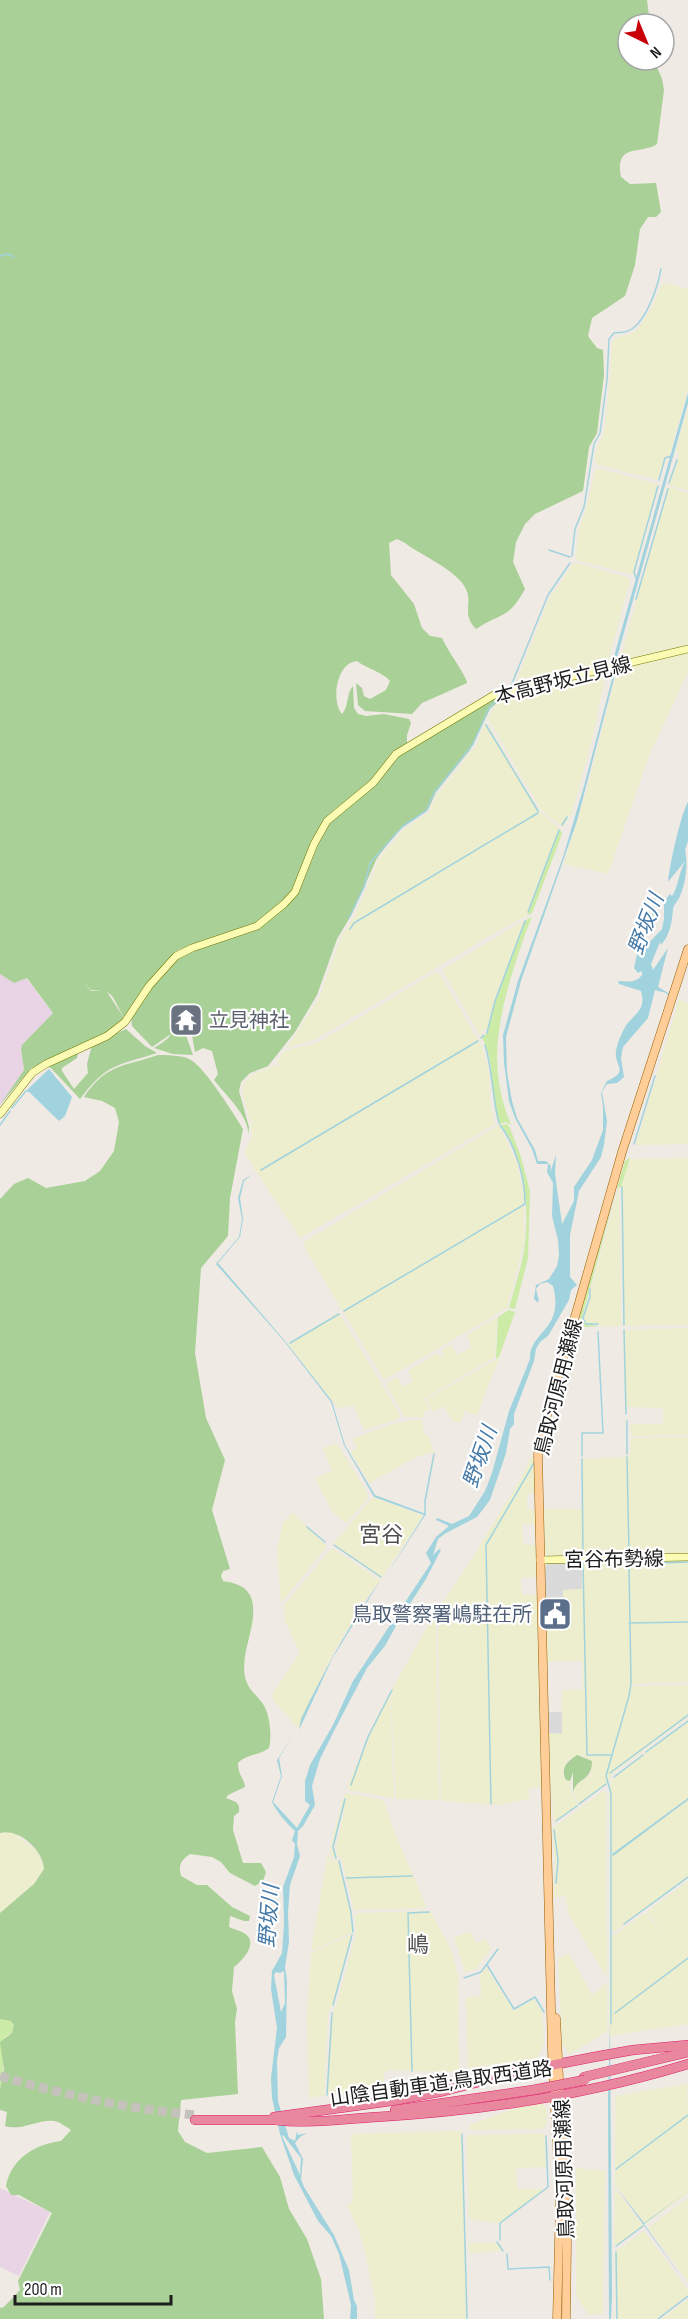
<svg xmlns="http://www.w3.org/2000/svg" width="688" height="2319" viewBox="0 0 688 2319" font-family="'Sofia Sans Condensed','Noto Sans JP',sans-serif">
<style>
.residential{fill:#dbdada}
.industrial{fill:#e8d4e5}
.farmland{fill:#edeecd}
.grass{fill:#cbeba6}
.forest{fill:#a9d096}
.water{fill:#a1d3de;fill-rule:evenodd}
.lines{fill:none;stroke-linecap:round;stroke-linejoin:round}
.stream{stroke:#a1d3de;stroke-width:1.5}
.highway-tunnel{stroke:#c5c1bb;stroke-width:9;stroke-dasharray:9 4.5;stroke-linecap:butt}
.secondary-casing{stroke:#707701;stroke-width:8}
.primary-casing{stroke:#965e00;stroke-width:9}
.highway-casing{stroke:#de1e69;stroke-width:10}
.secondary{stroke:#fbfbb4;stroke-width:7}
.primary{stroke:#ffce98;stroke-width:8}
.highway{stroke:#e9879e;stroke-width:9}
.highway-bridge-casing{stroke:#de1e69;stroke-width:10;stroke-linecap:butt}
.highway-bridge{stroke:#e9879e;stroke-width:9}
.labels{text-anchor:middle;stroke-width:4.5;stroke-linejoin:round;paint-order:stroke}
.street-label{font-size:20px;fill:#1d1d1d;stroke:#fff}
.worship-label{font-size:20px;fill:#5b616d;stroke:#fff;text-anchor:start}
.service-label{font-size:20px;fill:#4e5e75;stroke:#fff;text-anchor:end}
.water-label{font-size:21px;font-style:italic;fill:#447aa8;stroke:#fff}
.quarter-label{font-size:22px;fill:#505050;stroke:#fff}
</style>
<rect width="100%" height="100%" fill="#efeae3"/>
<g class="residential">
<path d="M582,1562V1589L563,1590V1604L544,1605V1570L548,1563Z"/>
<path d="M546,1712H562V1734L547,1733Z"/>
</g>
<g class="industrial">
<path d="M0,974L14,983L26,978L53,1013L22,1045L21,1049L24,1070L0,1106Z"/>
<path d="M0,2188L50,2212L19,2276L0,2267Z"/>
</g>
<g class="farmland">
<path d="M666,283L688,289V389L669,456L665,457L658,480L598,465L595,461V455L604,431L610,380L612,343L615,338L627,335L637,330L651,309L662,285Z"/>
<path d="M688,408V490L669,485L678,459L679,452L676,451Z"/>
<path d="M596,468L658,484L633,575L577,560L576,558L579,528L587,507Z"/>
<path d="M669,487L688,493V646L622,661L620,660L622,652Z"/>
<path d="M577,563L626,577L630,580L607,665L518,685V677L549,599L573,564Z"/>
<path d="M688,652V672L648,758L608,874L564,864L588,785L618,668Z"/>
<path d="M606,671L594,732L572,813L563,827L541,810L488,718L496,705L505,698L547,684Z"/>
<path d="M485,724L489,726L539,811L559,828L526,916L500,930L314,1040L287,1048L320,996L340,939L354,917L379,859L402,831L429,812L438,794L475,747Z"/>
<path d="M525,920L494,1001L488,1030L483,1029L481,1034L484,1035L481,1037L442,970Z"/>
<path d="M436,972L440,974L482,1047L489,1072L490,1101L495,1124L300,1238L246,1156L245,1151L252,1137L251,1123L255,1120L250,1121L249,1118L242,1091L243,1084L252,1075L274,1065L278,1068L279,1065L276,1063L284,1051L317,1043Z"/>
<path d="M679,999L688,1004V1144L636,1145Z"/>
<path d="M499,1125L517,1163L524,1196V1243L507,1308L384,1380L303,1245L304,1242Z"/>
<path d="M688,1158V1325L625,1326L623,1325L621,1204L624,1203H622L621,1187L630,1159Z"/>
<path d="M619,1187L621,1326H600L598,1324L586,1323L583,1318Z"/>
<path d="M337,1313L340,1314L400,1415L398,1419L364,1430L354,1406L338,1408L288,1344Z"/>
<path d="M497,1317L495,1357L424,1399L430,1411H424V1417H405L386,1385L389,1382L397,1377L402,1387L413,1381L408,1371L437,1353L440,1357L444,1355L442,1350L451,1345L458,1355L471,1347L467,1335Z"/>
<path d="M688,1328V1435L631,1436L630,1424H663V1408L625,1407L623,1330Z"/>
<path d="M499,1358L477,1415L464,1411L461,1423L453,1421L444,1406L433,1412L427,1402V1399Z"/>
<path d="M415,1420H422L424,1433L428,1436L434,1452L416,1457L369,1483L351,1452L357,1447L352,1439L392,1424Z"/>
<path d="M688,1437V1555L553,1557L545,1553L543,1509H582V1459L627,1457L630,1454L631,1438Z"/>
<path d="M335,1444L339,1446L368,1494L367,1499L346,1524L332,1511L315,1478L332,1471L323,1448Z"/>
<path d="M533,1456L536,1459L537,1493L527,1494V1509L537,1510V1524H522L523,1544L537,1545L538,1577L521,1578L522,1595L538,1594L541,1787L529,1788V1799L498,1805L443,1801L441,1799L438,1617L453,1597L440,1611H437L471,1560L520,1480L530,1459Z"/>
<path d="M373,1497L423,1516L381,1579L333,1544Z"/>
<path d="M293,1512L327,1546L281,1603L277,1550L283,1523Z"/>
<path d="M332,1548L380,1581L362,1604L331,1657L298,1728L274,1701L272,1695L300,1653L285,1621L284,1605Z"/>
<path d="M688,1560V1682L630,1684V1686L688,1685V1717L613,1773L606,1785L579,1805L573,1793L575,1786L591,1775L592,1761L580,1755L569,1759L564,1767L563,1775L566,1781H570L572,1794L578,1806L554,1823L547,1733L562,1734V1690H583L582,1661L545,1662L544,1618H563V1590L582,1589V1562Z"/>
<path d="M434,1615L436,1620L439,1800L396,1799L391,1693L390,1695L394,1798L349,1790L348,1785L377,1716Z"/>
<path d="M688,1720V1877L614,1932L611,1931L609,1791L612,1779L644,1753L666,1782L645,1753Z"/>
<path d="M603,1791L606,1792L607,1978L569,1915L565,1895L554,1898L555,1858L553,1841V1828Z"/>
<path d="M348,1793L382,1800L385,1803L391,1824L427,1908L354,1910L342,1860L337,1855L336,1847L345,1810H343L334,1847L337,1858L331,1857L330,1849L341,1805L344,1796Z"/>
<path d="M12,1832L37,1851L44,1869L34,1884L0,1913V1833Z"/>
<path d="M328,1852L330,1860L339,1861L352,1912L354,1932L311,1951Z"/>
<path d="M688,1881V2024L609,2036L610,1938L645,1913L665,1938L647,1912Z"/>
<path d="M430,1911L451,1949L458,1976L459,2072L388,2070L384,2074V2087L326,2095L331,2016L336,2006L356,1934L355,1915L358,1913Z"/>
<path d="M471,1932L476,1943L485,1939L491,1948L476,1969L465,1972L454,1937Z"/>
<path d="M353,1934L333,2006H331L328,2015L324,2096L309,2098L307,2019L311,1953Z"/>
<path d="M569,1953L592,1995L588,2000L607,1982V2031L570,2054L562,2044L558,1958Z"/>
<path d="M486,1967L513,2011L534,2000L542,2011L544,2044L537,2058L468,2068L466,1997L481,1996L480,1975Z"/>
<path d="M687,2084L688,2115L615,2169V2096Z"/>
<path d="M536,2101L543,2103L547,2111V2125L542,2129L470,2130L469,2125Z"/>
<path d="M688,2116V2193L645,2225L615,2184V2171Z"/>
<path d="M460,2131L462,2134L467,2319H375V2298L365,2252L359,2231L347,2204L352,2203L353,2197L351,2134Z"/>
<path d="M544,2133L546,2167L516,2168L517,2189H545L500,2223L469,2219L466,2138L469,2135Z"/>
<path d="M576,2168L605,2171L603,2314H588L576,2295Z"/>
<path d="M615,2188L643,2226L616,2247L614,2245Z"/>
<path d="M688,2198V2282L648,2228Z"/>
<path d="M644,2231L688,2290V2295L656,2319H616L615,2252Z"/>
<path d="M469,2243H497L502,2251L469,2253Z"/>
<path d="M688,2299V2319H661Z"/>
</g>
<g class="grass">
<path d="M560,829L562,833L559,842L532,913L527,916Z"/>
<path d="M532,917C524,935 518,955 512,974C496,1028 489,1072 511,1125L506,1122L499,1124C489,1096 496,1062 482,1038L488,1032L495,1001L526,920Z"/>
<path d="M507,1124L510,1128L521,1157L530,1191L528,1258L515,1309L509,1308C514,1289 521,1269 524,1250C530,1209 525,1160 501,1125Z"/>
<path d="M630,1158L621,1187L617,1188L582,1318L586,1324L600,1326L585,1327L579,1316L625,1161Z"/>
<path d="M509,1310L515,1312L499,1357L496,1359L498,1317Z"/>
<path d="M0,2019L11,2021L14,2025L12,2033L5,2037C2,2055 5,2071 0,2089Z"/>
</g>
<g class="forest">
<path d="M0,0H647L650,24H628V60H654L662,79L664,90L657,144C642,155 614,142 621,177L630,184L656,183L661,212L656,217H648L640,229L635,265L625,296L592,318L588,336L597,348L603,350L604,375L597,433L589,447L583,491L535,514L525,524L516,542L513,562L525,589C508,620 501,612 476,629C461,614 473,604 466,589C457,570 422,556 405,543L397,539L389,543L391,575L414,604L422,628L430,636L442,638C447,650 466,675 467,683L422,703L412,714L365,711L358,705L356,683L362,688L364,696L370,699L386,690L390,681C381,671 367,669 357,661C336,663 331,701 342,714C349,707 346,694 353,686L354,708L358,714L366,716L384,714L409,719L411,723L407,735V743L393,753L369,784L335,809L322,823L315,835L294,888L279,904L253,925L178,950L158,971L124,1017C112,999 116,989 91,990L82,981L91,991L103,990L107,992L124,1018L113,1029L35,1069L31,1068L0,1105L24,1070L21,1049L22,1045L53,1013L27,978L14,983L0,974Z"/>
<path d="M505,696L490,709L470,750L436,792L428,810L399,830L377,858L352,914L337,939L317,995L295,1032L268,1066L250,1073L241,1082L239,1091L249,1127L248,1139C252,1118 226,1096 214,1080L218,1074L212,1051L203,1048L195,1052L190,1024L191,1019L187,1011H181C179,1019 190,1045 193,1055L173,1054L154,1048C160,1044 168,1040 171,1034L152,1047L132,1026L131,1017L162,973L184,953L238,935L292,900L301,887L325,828L340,811L373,787L397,756L496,697Z"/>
<path d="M126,1029L145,1046L157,1053C117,1066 107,1063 80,1099L48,1065L70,1055L78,1054L77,1058L62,1068V1071L74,1089L88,1073L87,1064L92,1045Z"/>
<path d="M158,1055C166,1055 183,1055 191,1060C205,1068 234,1114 243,1129L230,1198L228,1236L201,1268L195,1353L206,1418L225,1460L212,1510L230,1569L223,1571L221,1576L223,1581C235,1583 248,1586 252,1600C258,1626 240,1651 245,1677C248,1690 256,1694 263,1704C270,1714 272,1737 269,1748C258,1756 247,1754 238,1763C238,1776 244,1777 245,1787L228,1795L226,1798L236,1802L239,1806V1812L234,1816L233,1830L243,1863H261L266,1872L263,1881L255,1886L230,1873L221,1862L212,1857L190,1854C181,1860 178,1865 181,1876L197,1885H207L232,1907L250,1916L249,1921H244L230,1916L229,1927C233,1929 238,1930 242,1932C261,1941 243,1960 234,1967L232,1991L237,2009L235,2022L238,2094L181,2100L178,2131L185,2142L207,2153L262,2147L280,2177L289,2209L307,2239L321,2279L324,2319H0V2308L4,2307L20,2290L18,2281L52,2213L19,2195H11L6,2186C11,2159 35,2144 61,2141L71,2130C67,2127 62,2124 58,2122C42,2116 23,2132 5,2126L7,2112L0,2110V2089L4,2069L0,2042L12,2033L14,2025L11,2021L0,2019V1913L34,1884L44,1869C43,1850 19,1828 0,1833V1199L14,1184L28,1178L46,1188L85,1181L100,1171L114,1151L119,1122L115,1108L102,1101L84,1097C107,1063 124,1067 158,1055Z"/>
<path d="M577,1755L592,1761C592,1782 577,1777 573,1792V1772L570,1781L566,1780C560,1768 567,1762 577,1755Z"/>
</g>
<g class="water">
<path d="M688,393V403L616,661L614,679L577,821L521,981L506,1037L507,1072L512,1101L517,1118L535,1150L538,1161H546L551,1166L550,1173L556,1155L555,1174L562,1224L574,1201V1187L592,1160L603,1130V1107L601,1093L607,1081C630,1071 614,1067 616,1051C617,1043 623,1030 627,1024C637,1012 646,1009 641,991L619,984L618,981C627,981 635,984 642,975V971L638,973L634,968L641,936L651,923L653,900L656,895L652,926L642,938L644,948L662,929L664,919V902L670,894L672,896C678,888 679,872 685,861L668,882C669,867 681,813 688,802V841L685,850C688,863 686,882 680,896C678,901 674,904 673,909C672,922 670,935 661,945L660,942L651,964L653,970L668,948L658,987L670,994L669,996L666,993L655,990L648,1018L623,1047L621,1058L624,1077L617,1083L607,1084L602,1092L607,1121L604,1145L601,1157L579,1191L570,1235V1277L577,1285L571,1290L569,1300L548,1336L540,1342L536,1349L534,1361L514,1414V1424L510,1429L506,1453L490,1500L477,1517L446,1533L438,1539L433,1555L439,1549L441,1550L426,1579L397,1624L385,1646L367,1668L335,1729L320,1759L312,1786L315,1805L303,1826L298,1831L297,1844L300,1856L290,1885L288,1913L289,1942L285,1967L287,1981L286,2037L279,2048L277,2061L278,2101L289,2138L295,2141L297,2131L298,2135L307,2133L300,2137L295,2143L303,2159L301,2179L304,2187L334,2235L349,2270L354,2300L357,2306V2319H350L351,2305L339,2254L331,2236L318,2221L294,2175L280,2134L272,2098L271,2078L277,2028L271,1989L272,1971L282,1953L284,1923L283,1887L294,1857L295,1844L292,1840L295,1831C287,1824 276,1811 272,1802L281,1776L277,1760L293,1735L279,1758L282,1776L273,1802L297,1828L310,1805L305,1801V1781L310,1765L333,1725L353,1681L431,1563L426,1553L436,1537L449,1526L436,1520L437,1518L452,1524L469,1516L485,1491L492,1473L509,1411L530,1359C529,1331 565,1330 553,1286L547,1282L540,1284L536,1289L539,1301L537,1302L534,1299L536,1285L549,1279L557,1266L559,1255L558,1240L552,1216L553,1183L547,1172L548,1164H537L532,1149L515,1118L509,1101L504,1063L503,1035L518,981L563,857L584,786L612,679L615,653ZM284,1971L285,2003L281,2012L274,1975L276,1972L280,1973ZM283,2135L301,2158L300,2175L282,2136Z"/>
<path d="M49,1069L72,1097L65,1116L59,1121L27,1090Z"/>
<path d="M253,1174L244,1181L240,1198L243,1219L240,1237L218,1263L285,1341L332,1401L345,1445L375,1495L426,1514L384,1579L424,1515L374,1497L344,1445L331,1402L284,1341L216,1264L239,1237L242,1219L238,1198L243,1180Z"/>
<path d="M380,1581L332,1659L299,1730L301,1719C324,1671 349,1625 380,1581Z"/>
<path d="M688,1798V1800L613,1856L612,1854Z"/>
<path d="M610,2023L612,2296L611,2319H609L608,2099Z"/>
<path d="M616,2187L644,2223L688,2191L644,2224L688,2286Z"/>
</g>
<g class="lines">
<g class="stream">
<path d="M0,256L8,254L14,257"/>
<path d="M659,480L665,458L671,456"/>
<path d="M669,483L677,460"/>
<path d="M549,550L570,557"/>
<path d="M572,556L575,529L584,507L594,444L600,433L607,380L609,339L614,333C621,332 626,333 632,329C647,319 658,286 661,269"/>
<path d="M636,578L634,572L658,486"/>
<path d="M636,599L668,489"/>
<path d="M511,686L548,595L570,563"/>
<path d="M486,725L538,811"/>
<path d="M562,825L567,817"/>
<path d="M528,912L559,830"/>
<path d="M349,918L364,887L370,863L403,826L426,811L434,793L473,744L489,708L500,697"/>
<path d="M350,929L354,923L538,813"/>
<path d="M487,1033L495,1001L525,921"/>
<path d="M481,1038L484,1035"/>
<path d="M485,1045C493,1071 492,1097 499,1123"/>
<path d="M12,1108L26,1091H29"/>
<path d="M0,1125L10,1111"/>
<path d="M634,1144L655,1076"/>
<path d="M261,1170L478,1041"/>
<path d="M622,1187L624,1325"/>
<path d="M590,1289V1297L583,1318L586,1324H598"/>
<path d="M344,1311L525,1204C525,1178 516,1146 500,1125"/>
<path d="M624,1330L626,1414"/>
<path d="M290,1343L339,1314"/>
<path d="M627,1421V1454"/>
<path d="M548,1441L563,1395L561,1391L577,1337"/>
<path d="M582,1456V1433H603L598,1332"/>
<path d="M627,1457L629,1553"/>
<path d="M582,1459L583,1556"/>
<path d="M425,1515V1501L434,1454"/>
<path d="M307,1527L325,1542"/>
<path d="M334,1545L381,1577"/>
<path d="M583,1563L587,1755H612"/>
<path d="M629,1623L688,1622"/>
<path d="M646,1752L688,1721"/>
<path d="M610,1773L688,1715"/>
<path d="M614,1777L643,1755"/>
<path d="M351,1785L368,1737L392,1690"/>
<path d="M491,1804L486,1545L534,1463"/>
<path d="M579,1804L606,1784"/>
<path d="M556,1821L577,1806"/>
<path d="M554,1830L558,1860L556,1883"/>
<path d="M336,1858L333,1847L345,1799"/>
<path d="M339,1861L351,1912L353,1932"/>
<path d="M346,1878L412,1876"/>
<path d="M624,1924L688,1877"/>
<path d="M487,1965L514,2009L535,1997L544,2012"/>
<path d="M464,1978L481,1972L498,1949"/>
<path d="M333,2005L352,1935"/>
<path d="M615,2013L688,1958"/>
<path d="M611,2024V1793L606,1776L629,1696L631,1683L629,1564L688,1562"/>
<path d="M412,2071L408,1913L429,1912"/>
<path d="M327,2095L332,2013"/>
<path d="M462,2134L467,2319"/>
<path d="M616,2169L688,2115"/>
<path d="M500,2240V2223L548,2187L546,2136"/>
<path d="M497,2242L503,2251"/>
<path d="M616,2246L643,2226"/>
<path d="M616,2252L617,2319"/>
<path d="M507,2254L508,2269L549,2267L550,2280"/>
<path d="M658,2319L688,2296"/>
</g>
<path class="highway-tunnel" d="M0,2076C64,2095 128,2109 195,2115"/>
<defs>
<g id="secondary">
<path d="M0,1114L32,1073L46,1064L107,1036L125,1022L149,986L176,956L192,948L257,926L284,904L295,892L314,844L327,821L373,783L396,754L494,695L688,649"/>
<path d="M540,1560L688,1557"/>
</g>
<g id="primary">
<path d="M556,2018L567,2242L566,2319"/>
<path d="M557,2319L560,2202L552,2051L538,1454L541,1436L622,1152L688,949"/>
</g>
<g id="highway">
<path d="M584,2077L688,2052"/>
<path d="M395,2110L533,2090"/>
<path d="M274,2117L391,2101L444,2091L517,2072L594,2057L633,2050L688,2045"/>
<path d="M195,2120H280"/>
<path d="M276,2120C309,2124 343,2119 377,2117C483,2111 586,2095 688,2064"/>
</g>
</defs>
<use href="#secondary" class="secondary-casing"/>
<use href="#primary" class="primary-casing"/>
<use href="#highway" class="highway-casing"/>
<use href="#secondary" class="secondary"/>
<use href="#primary" class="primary"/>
<use href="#highway" class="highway"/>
<defs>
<path id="highway-bridge" d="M533,2090L585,2080"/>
</defs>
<use href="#highway-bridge" class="highway-bridge-casing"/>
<use href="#highway-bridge" class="highway-bridge"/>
</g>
<defs>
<symbol id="temple-square" viewBox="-11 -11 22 22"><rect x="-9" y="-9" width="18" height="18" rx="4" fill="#6b7280" stroke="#fff"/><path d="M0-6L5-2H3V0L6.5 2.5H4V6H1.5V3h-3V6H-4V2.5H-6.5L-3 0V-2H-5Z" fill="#fff"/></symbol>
<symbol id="civic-square" viewBox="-11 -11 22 22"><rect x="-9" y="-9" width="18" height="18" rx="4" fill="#5c6f8a" stroke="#fff"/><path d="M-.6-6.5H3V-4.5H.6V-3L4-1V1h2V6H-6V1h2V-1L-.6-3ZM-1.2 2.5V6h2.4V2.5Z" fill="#fff"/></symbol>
</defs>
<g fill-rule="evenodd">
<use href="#temple-square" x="167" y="1001" width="38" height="38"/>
<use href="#civic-square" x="536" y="1595" width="38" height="38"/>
</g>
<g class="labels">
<g class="street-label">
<text transform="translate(563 680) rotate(-14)" y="7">本高野坂立見線</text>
<text transform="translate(558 1387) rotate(-76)" y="7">鳥取河原用瀬線</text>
<text transform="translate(614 1559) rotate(-1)" y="7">宮谷布勢線</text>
<text transform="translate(441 2083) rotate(-8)" y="7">山陰自動車道;鳥取西道路</text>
<text transform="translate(564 2169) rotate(-92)" y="7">鳥取河原用瀬線</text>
</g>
<g class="worship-label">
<text x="209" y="1027">立見神社</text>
</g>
<g class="service-label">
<text x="532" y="1621">鳥取警察署嶋駐在所</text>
</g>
<g class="water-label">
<text transform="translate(646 924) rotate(-69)" y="7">野坂川</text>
<text transform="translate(480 1457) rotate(-71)" y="7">野坂川</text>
<text transform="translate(269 1916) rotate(-86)" y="7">野坂川</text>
</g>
<g class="quarter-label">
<text x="381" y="1542">宮谷</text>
<text x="418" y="1952">嶋</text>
</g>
</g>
<g transform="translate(646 42) rotate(137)"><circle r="28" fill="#ffffff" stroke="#a5a5a5" stroke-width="1.5"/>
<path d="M0-4.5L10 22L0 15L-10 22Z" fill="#ca0009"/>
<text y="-9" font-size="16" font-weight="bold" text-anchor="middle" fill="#1d1d1d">N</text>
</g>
<path d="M15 2295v9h156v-9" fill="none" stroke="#1d1d1d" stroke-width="3"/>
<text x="24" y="2295" font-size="18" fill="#1d1d1d" stroke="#ffffff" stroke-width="4.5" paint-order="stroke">200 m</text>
</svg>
